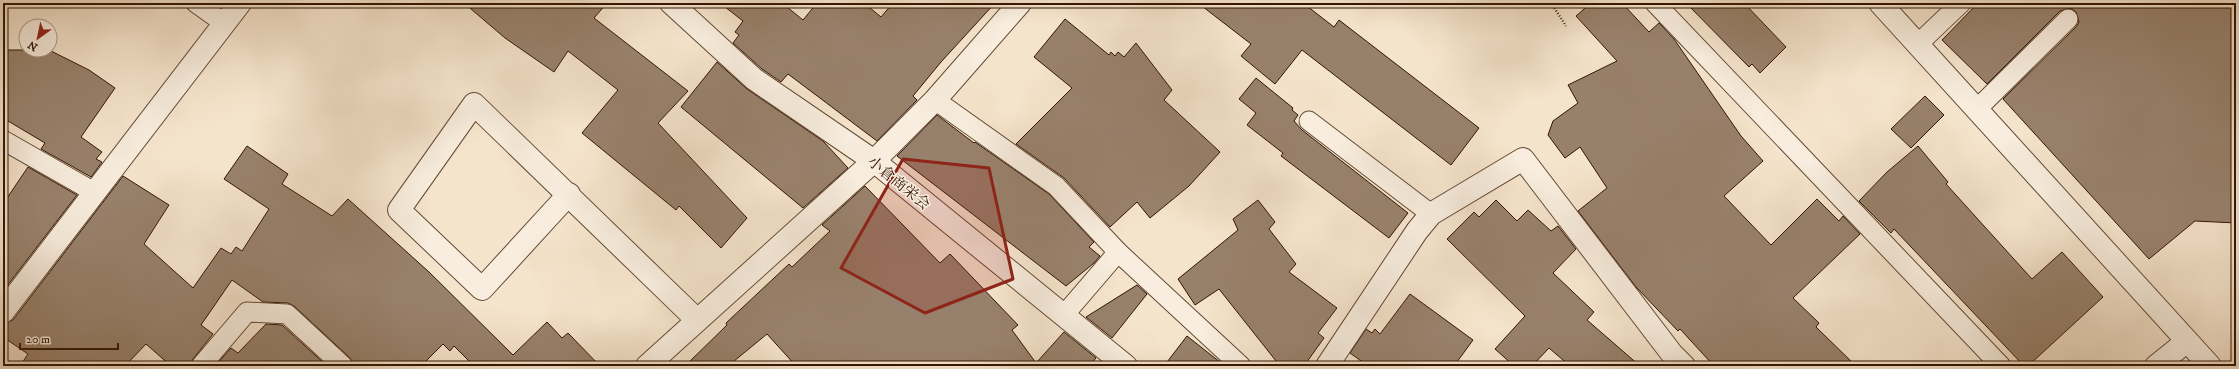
<svg xmlns="http://www.w3.org/2000/svg" width="2239" height="369" viewBox="0 0 2239 369" font-family="'IM FELL DW Pica','Noto Serif JP',serif">
<style>
.building{fill:#98816c;stroke:#331503}
.lines{fill:none;stroke-linecap:round;stroke-linejoin:round}
.service-casing{stroke:#644935;stroke-width:21}
.minor-casing{stroke:#644935;stroke-width:24}
.path{stroke:#331503;stroke-width:2.5;stroke-dasharray:1 2;stroke-linecap:butt}
.service{stroke:#f8edde;stroke-width:19}
.minor{stroke:#f8edde;stroke-width:22}
.marked{fill:#8f2418;fill-opacity:0.2;stroke:#8f2418;stroke-width:3;stroke-linejoin:round}
.labels{text-anchor:middle;stroke-width:3;stroke-linejoin:round;paint-order:stroke}
.street-label{font-size:15px;fill:#331503;stroke:#f8edde}
</style>
<rect width="100%" height="100%" fill="#f5e4cc"/>
<filter id="stains"><feTurbulence type="fractalNoise" baseFrequency=".005" numOctaves="4"/><feColorMatrix values="0 0 0 0 .2 0 0 0 0 .09 0 0 0 0 .02 0 0 0 .5 -.17"/></filter>
<radialGradient id="worn" r=".72"><stop offset=".6" stop-color="#630" stop-opacity="0"/><stop offset="1" stop-color="#630" stop-opacity=".3"/></radialGradient>
<g class="building">
<path d="M464,3H607L594,18L688,91L658,123L747,218L721,248L679,206L676,210L582,133L618,90L568,51L554,72L505,38Z"/>
<path d="M720,3H782L803,20L817,3H864L881,17L893,3H995L941,62L913,96L917,100L877,141L788,74L781,82L762,69L733,43L739,35L735,32L743,21Z"/>
<path d="M1198,3H1303L1334,27L1339,20L1479,128L1451,165L1302,50L1275,84L1241,56L1251,44Z"/>
<path d="M1591,3H1622L1649,32L1659,23L1674,39L1741,136L1763,161L1724,196L1771,245L1817,199L1839,221L1843,216L1860,234L1793,298L1819,323L1816,327L1856,366H1714L1680,329L1678,331L1636,287L1578,211L1607,188L1580,147L1565,158L1548,135L1553,121L1578,103L1568,85L1617,61L1576,16Z"/>
<path d="M1686,3H1744L1786,47L1760,73L1752,64L1749,67Z"/>
<path d="M1978,3H2236V223L2195,221L2149,259L2003,99L2076,27L2079,22L2076,12L2071,8L2060,11L1987,84L1942,40Z"/>
<path d="M1065,19L1109,55L1111,52L1115,56L1118,52L1124,57L1136,43L1172,90L1164,100L1220,152L1189,186L1150,218L1137,202L1110,227L1064,178L1016,144L1072,88L1034,57Z"/>
<path d="M3,50H49L89,70L115,88L81,137L102,152L96,159L102,162L91,177L41,149L45,143L3,118Z"/>
<path d="M717,62L747,89L823,141L848,168L803,208L681,107Z"/>
<path d="M1256,78L1293,108L1292,110L1298,115L1294,121L1302,130L1408,213L1389,238L1281,156L1283,153L1247,125L1256,113L1239,99Z"/>
<path d="M1925,96L1944,115L1911,148L1891,129Z"/>
<path d="M937,115L974,143L975,142L1049,194L1094,242L1089,247L1100,256L1094,263L1066,286L897,156Z"/>
<path d="M247,146L288,174L282,184L332,216L348,199L429,272L513,355L547,322L562,338L568,333L600,366H474L454,346L450,351L443,344L421,366H354L350,358L294,306L288,303L263,302L232,280L201,325L213,334L193,359L190,366H171L146,344L125,366H20L28,354L3,337V324L13,320L123,176L169,205L144,244L193,288L221,248L231,254L236,247L242,251L269,209L224,179Z"/>
<path d="M1918,146L1948,182L1946,184L2032,279L2062,252L2103,297L2028,366H2024L1894,229L1891,233L1859,201L1887,172Z"/>
<path d="M28,167L77,195L3,291V204Z"/>
<path d="M865,186L940,263L950,254L1018,325L1012,330L1036,363L1064,332L1096,358L1089,366H796L767,334L728,366H685L727,325L726,323L789,264L792,267L830,231L822,225Z"/>
<path d="M1258,200L1275,222L1269,229L1296,264L1289,272L1337,308L1318,333L1324,338L1304,366H1280L1219,289L1195,305L1178,279L1238,230L1233,219Z"/>
<path d="M1496,200L1517,221L1528,210L1551,231L1558,226L1576,249L1553,273L1594,312L1587,320L1640,366H1570L1549,348L1532,366H1514L1495,349L1525,316L1447,239L1474,212L1479,217Z"/>
<path d="M1137,285L1147,294L1112,338L1086,317Z"/>
<path d="M1410,294L1473,340L1454,366H1368L1350,353L1366,329L1372,333L1375,329L1380,334Z"/>
<path d="M266,324L282,325L327,366H215L231,348L238,353Z"/>
<path d="M1187,336L1225,366H1164Z"/>
</g>
<g class="lines">
<defs>
<g id="service">
<path d="M196,3L224,23"/>
<path d="M1655,3L2001,366"/>
<path d="M1918,44L1961,3"/>
<path d="M935,100L1056,186L1118,252L1241,366"/>
<path d="M1977,109L2068,19"/>
<path d="M1309,121L1431,214"/>
<path d="M3,140L94,192"/>
<path d="M1064,315L1118,252"/>
<path d="M201,366L247,312L287,314L343,366"/>
</g>
<g id="minor">
<path d="M671,3L754,79L874,161L1126,366"/>
<path d="M1880,3L2210,366"/>
<path d="M569,194L482,289L399,210L474,104L697,320"/>
<path d="M3,312L240,3"/>
<path d="M647,366L874,161L935,100L1020,3"/>
<path d="M1327,366L1417,231L1431,214L1523,159L1672,354L1684,366"/>
<path d="M2156,366L2186,342"/>
</g>
</defs>
<use href="#service" class="service-casing"/>
<use href="#minor" class="minor-casing"/>
<path class="path" d="M1551,3L1566,26"/>
<use href="#service" class="service"/>
<use href="#minor" class="minor"/>
</g>
<path class="marked" d="M903,159L989,168L1013,279L925,313L841,268Z"/>
<g class="labels">
<g class="street-label">
<text transform="translate(899 183) rotate(39)" y="5">小倉商栄会</text>
</g>
</g>
<rect width="2239" height="369" fill="none" stroke="#f5e4cc" stroke-width="16"/>
<rect x="4" y="4" width="2231" height="361" fill="none" stroke="#331503" stroke-width="2"/>
<rect x="8" y="8" width="2223" height="353" fill="none" stroke="#331503"/>
<g transform="translate(38 38) rotate(213)"><circle r="19" fill="#f8edde" stroke="#a99786"/>
<path d="M0-3L7 15L0 10L-7 15Z" fill="#8f2418"/>
<text y="-6" font-size="11" font-weight="bold" text-anchor="middle" fill="#331503">N</text>
</g>
<path d="M20 343v6h98v-6" fill="none" stroke="#331503" stroke-width="2"/>
<text x="26" y="343" font-size="12" fill="#331503" stroke="#f8edde" stroke-width="3" paint-order="stroke">20 m</text>
<rect width="100%" height="100%" filter="url(#stains)"/>
<rect width="100%" height="100%" fill="url(#worn)"/>
</svg>
